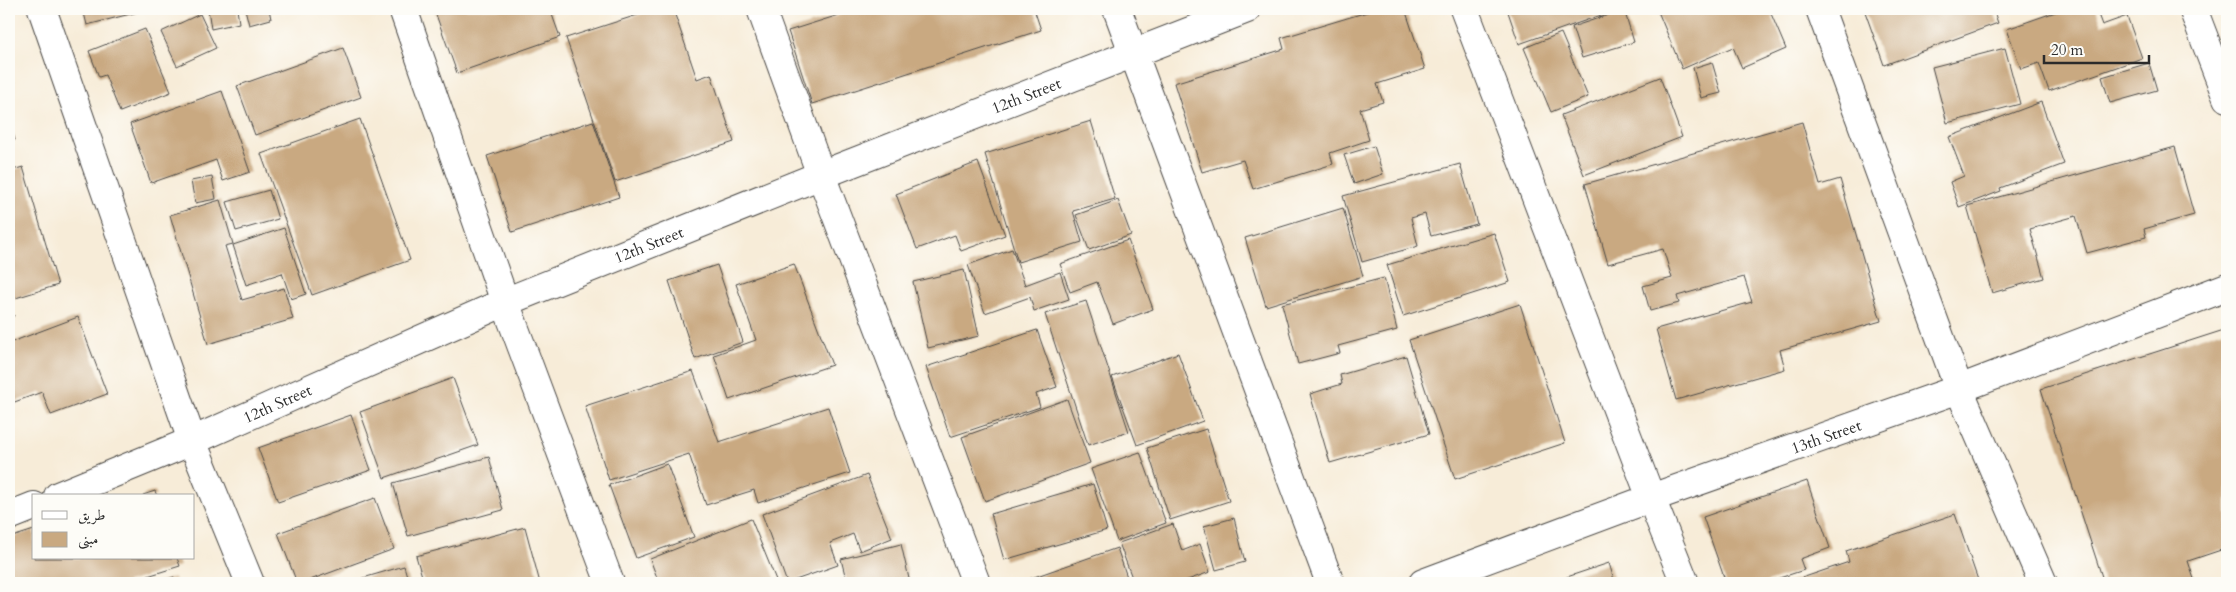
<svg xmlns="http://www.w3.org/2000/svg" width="2236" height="592" viewBox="0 0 2236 592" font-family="Cardo,Amiri,serif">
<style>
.building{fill:#c9a981}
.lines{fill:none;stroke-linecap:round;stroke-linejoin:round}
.minor-casing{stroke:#4a4845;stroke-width:30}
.minor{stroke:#fff;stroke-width:28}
.labels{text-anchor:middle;stroke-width:5;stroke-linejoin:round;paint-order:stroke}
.street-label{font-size:16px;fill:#2b2b2b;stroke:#fdfcf7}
</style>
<rect width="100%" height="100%" fill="#fdfcf7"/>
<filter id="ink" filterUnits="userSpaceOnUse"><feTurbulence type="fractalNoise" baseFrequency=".02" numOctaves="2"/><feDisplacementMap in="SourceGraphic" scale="10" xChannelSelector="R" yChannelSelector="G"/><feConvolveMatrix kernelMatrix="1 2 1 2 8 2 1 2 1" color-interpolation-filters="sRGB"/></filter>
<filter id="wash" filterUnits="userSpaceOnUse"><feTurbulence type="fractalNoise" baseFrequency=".0096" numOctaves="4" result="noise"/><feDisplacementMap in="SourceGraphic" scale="20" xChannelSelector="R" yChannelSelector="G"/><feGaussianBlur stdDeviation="1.12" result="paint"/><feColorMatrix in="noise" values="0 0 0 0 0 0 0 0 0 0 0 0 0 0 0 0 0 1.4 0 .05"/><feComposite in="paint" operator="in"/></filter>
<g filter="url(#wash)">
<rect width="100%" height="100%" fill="#f7ecd8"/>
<g id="blocks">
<g class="building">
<path d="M83,9H142V11L87,25Z"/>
<path d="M146,9H160V10L147,12Z"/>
<path d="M208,9H237L239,23L211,29Z"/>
<path d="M245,9H269L271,19L249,25Z"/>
<path d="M434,9H550L560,37L457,73Z"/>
<path d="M656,9H673L697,79L711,74L734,142L615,182L566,38Z"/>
<path d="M858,9H1034L1041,30L812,104L788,31Z"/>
<path d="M1377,9H1405L1425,69L1377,84L1383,102L1360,109L1369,140L1330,153L1333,164L1253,189L1243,160L1202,172L1174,83L1284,49L1281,38Z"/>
<path d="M1507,9H1618L1519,44Z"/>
<path d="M1626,9H1647L1626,16L1634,42L1582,58L1572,27Z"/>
<path d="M1657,9H1769L1786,49L1742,68L1733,47L1682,69Z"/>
<path d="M1864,9H1993L1998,23L1884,65Z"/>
<path d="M2064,9H2096L2102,25L2127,16L2142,58L2049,91L2039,63L2021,69L2007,29Z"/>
<path d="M200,14L216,48L177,66L161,32Z"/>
<path d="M145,29L171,92L120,112L105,75L99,77L89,51Z"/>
<path d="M1561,33L1588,97L1551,112L1524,48Z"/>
<path d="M343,48L361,97L255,135L237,86Z"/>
<path d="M2005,48L2020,104L1947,123L1932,67Z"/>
<path d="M1712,62L1721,93L1701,98L1693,68Z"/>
<path d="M2149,63L2157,90L2110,103L2102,77Z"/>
<path d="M1660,77L1682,137L1584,175L1561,115Z"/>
<path d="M222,91L250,172L223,181L216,160L151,183L130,124Z"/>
<path d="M2041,102L2064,164L2000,188L2001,191L1959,207L1950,182L1964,176L1949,137Z"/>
<path d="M360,119L410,260L312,295L261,154Z"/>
<path d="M9,121L15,140L9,142Z"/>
<path d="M593,121L619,197L512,232L487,156Z"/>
<path d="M1091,121L1115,199L1073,211L1082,242L1018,262L985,154Z"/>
<path d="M1802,122L1820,185L1840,179L1881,321L1780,350L1785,369L1676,400L1656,329L1752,302L1744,277L1677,296L1679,303L1650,311L1643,286L1672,278L1663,249L1608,264L1585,184Z"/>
<path d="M1374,146L1383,174L1354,184L1344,155Z"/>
<path d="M2175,147L2194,215L2144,229L2146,237L2087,253L2076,216L2030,229L2044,278L1992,293L1967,206Z"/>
<path d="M978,162L1005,235L961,251L955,235L917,249L896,194Z"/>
<path d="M1460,164L1477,224L1431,236L1425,214L1411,218L1418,246L1362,262L1343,196Z"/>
<path d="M23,167L58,285L9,300V171Z"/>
<path d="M212,177L216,199L195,203L191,181Z"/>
<path d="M269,190L278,219L236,231L227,202Z"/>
<path d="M220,200L233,244L225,246L242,300L284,288L293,319L208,344L170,215Z"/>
<path d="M1118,200L1131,235L1089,250L1076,215Z"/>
<path d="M1343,208L1363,276L1266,306L1245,238Z"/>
<path d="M284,228L306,294L291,299L282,273L246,285L233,245Z"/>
<path d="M1494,233L1510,282L1403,316L1387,265Z"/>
<path d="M1128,240L1153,309L1113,324L1097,282L1070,292L1060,264Z"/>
<path d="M1012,249L1025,285L1060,272L1069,299L1034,311L1030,297L985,313L968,265Z"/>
<path d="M794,264L832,365L729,400L714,355L756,340L736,284Z"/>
<path d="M717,265L743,342L695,359L669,281Z"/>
<path d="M964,270L979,336L928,348L913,282Z"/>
<path d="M1384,278L1397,330L1338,346L1340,353L1298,364L1282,304Z"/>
<path d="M9,300L14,316L9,318Z"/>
<path d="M1086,301L1129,432L1088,445L1045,314Z"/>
<path d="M1520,304L1565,443L1455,479L1409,340Z"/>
<path d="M78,317L107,394L51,415L42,392L9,404V343Z"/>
<path d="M2227,329V548L2188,561L2195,582L2190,583H2104L2041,389Z"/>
<path d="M1037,330L1057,387L1036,394L1040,407L950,437L926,367Z"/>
<path d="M1178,353L1203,421L1137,445L1112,377Z"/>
<path d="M1406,356L1429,434L1330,463L1310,394L1342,384L1340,375Z"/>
<path d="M693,371L719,442L828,407L850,473L758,503L754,490L706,505L689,454L609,480L585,406Z"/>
<path d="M453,378L478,445L384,478L360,412Z"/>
<path d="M1067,399L1090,463L985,501L962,437Z"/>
<path d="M351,415L371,470L278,502L258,448Z"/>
<path d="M1206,429L1229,501L1170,520L1147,448Z"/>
<path d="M1140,452L1166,523L1117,541L1091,469Z"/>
<path d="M489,457L503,510L408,536L393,483Z"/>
<path d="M667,464L694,537L636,558L609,485Z"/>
<path d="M867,475L892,538L860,551L853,534L830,543L838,565L787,583L762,514Z"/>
<path d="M1807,481L1830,548L1800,559L1804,570L1764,583H1726L1703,517Z"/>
<path d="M1093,484L1107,530L1004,560L991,514Z"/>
<path d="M155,491L157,496H143V495Z"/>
<path d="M375,498L394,549L302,583H297L278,533Z"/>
<path d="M1955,514L1979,583H1787L1849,562L1846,551Z"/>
<path d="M1234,518L1245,562L1216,570L1204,526Z"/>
<path d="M751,519L776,580L768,583H659L650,559Z"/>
<path d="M1173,524L1182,551L1200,544L1210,572L1179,583H1134L1119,543Z"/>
<path d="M525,527L540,583H424L416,556Z"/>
<path d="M34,530V558H177L180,566L125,583H9V538Z"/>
<path d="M901,544L910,583H847L841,559Z"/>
<path d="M1117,548L1129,583H1017Z"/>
<path d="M1609,563L1615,583H1549Z"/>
<path d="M404,566L409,583H346Z"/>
<path d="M174,577L175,583H155Z"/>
</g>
</g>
</g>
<g filter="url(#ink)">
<use href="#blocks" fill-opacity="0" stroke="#4a4845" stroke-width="1"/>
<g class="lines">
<defs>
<g id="minor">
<path d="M42,9L192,441L250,583"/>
<path d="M403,9L505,302L610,583"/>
<path d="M761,9L821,175L976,583"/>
<path d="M1117,9L1330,583"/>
<path d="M1464,9L1651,498L1685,583"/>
<path d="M1820,9L1959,389L2043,583"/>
<path d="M2193,9L2227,98"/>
<path id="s1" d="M58,496L192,441L505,302L821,175L1247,9"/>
<path d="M9,516L34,506"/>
<path id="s2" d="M1423,583L1651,498L1959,389L2227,287"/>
</g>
</defs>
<use href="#minor" class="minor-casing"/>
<use href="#minor" class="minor"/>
</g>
</g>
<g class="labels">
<g class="street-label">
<text dy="6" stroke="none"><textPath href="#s1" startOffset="1048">12th Street</textPath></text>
<text dy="6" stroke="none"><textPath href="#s1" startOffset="642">12th Street</textPath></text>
<text dy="6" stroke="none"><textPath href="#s1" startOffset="238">12th Street</textPath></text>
<text dy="6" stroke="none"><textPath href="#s2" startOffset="429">13th Street</textPath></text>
</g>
</g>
<rect width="2236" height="592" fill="none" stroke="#fdfcf7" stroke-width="30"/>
<rect x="32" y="494" width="162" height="65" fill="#fdfcf7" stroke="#a9a8a5"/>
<rect x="42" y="511" width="25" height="8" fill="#ffffff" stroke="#a9a8a5"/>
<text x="78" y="520" font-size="15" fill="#2b2b2b">طريق</text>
<rect x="42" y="532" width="25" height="15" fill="#c9a981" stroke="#a9a8a5"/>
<text x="78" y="544" font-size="15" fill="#2b2b2b">مبنى</text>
<path d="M2044 55v8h105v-8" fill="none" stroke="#2b2b2b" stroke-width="2.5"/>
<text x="2051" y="55" font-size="15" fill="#2b2b2b" stroke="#fdfcf7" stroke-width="4" paint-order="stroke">20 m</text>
</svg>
